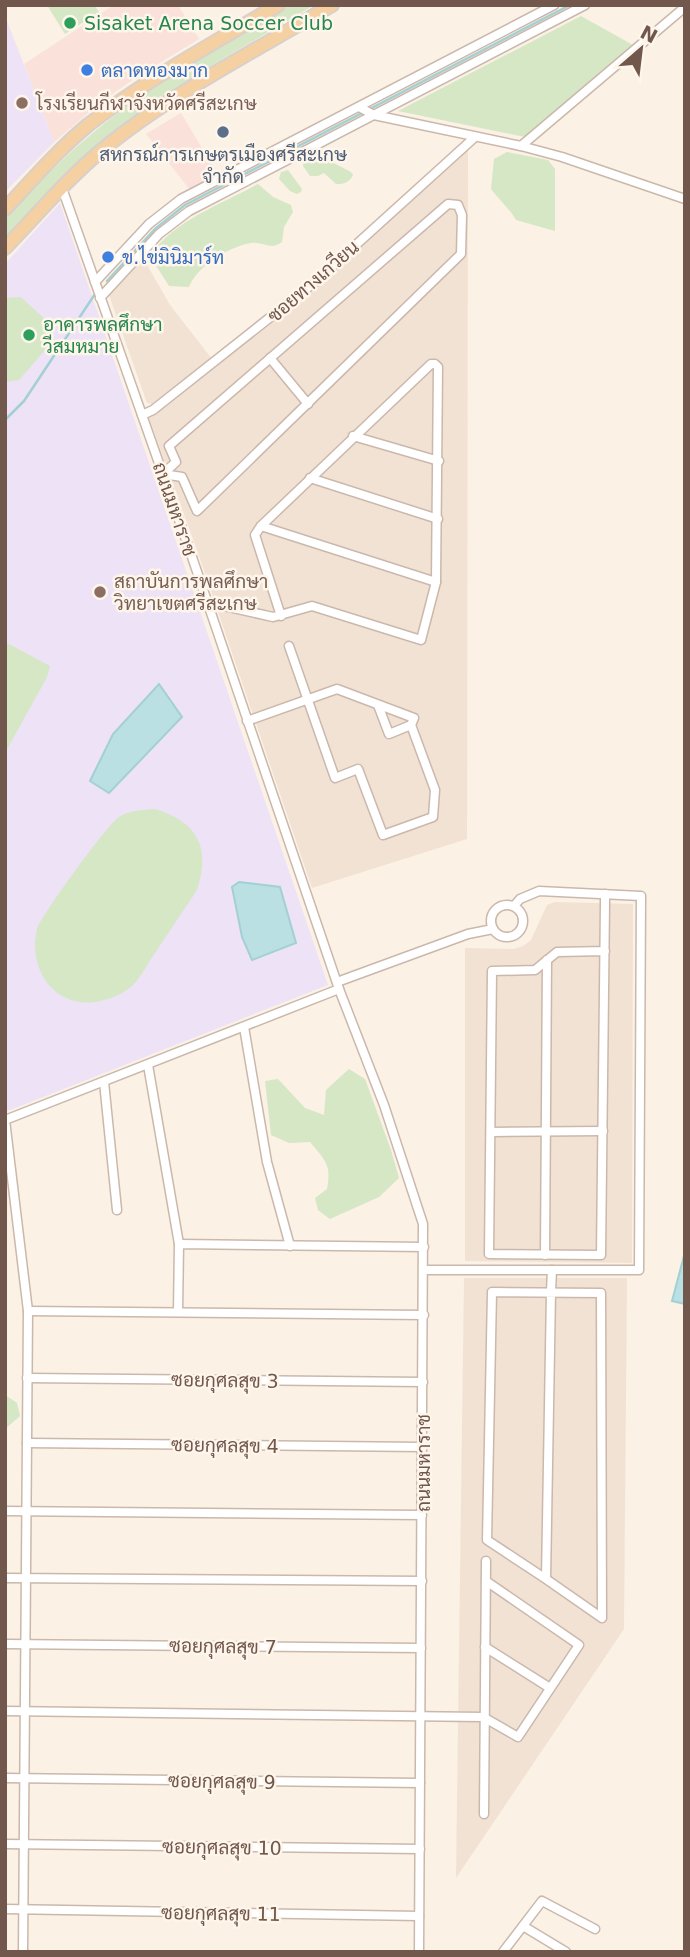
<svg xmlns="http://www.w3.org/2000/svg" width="690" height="1957" viewBox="0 0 690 1957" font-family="'DejaVu Sans',Sarabun,sans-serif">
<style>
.residential{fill:#f2e2d4}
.commercial{fill:#fae1da}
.education{fill:#eee2f7}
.green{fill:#d5e7c5}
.water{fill:#bbe0e3;stroke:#a2d0d4;stroke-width:2}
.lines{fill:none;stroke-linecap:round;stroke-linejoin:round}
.stream{stroke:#a2d0d4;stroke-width:2.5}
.street-casing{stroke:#cbb8ac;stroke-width:11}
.primary-casing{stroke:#d8d0cd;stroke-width:16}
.street{stroke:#fff;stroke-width:8}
.primary{stroke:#f5d0a2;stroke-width:12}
.leisure-dot{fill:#2e9e5b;stroke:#fef5eb;stroke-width:2.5}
.shop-dot{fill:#3f7fe0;stroke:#fef5eb;stroke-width:2.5}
.education-dot{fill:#8d6e63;stroke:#fef5eb;stroke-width:2.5}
.service-dot{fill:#5c6f8a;stroke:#fef5eb;stroke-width:2.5}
.labels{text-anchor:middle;stroke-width:5;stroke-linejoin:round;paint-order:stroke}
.leisure-label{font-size:19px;fill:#27864d;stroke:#fef5eb;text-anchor:start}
.shop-label{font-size:19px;fill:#366cbe;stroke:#fef5eb;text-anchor:start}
.education-label{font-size:19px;fill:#785e54;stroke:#fef5eb;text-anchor:start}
.service-label{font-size:19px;fill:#4e5e75;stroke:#fef5eb}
.street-label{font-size:19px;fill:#72574c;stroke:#fef5eb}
</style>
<rect width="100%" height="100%" fill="#fbf1e5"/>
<g class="residential">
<path d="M468,148L467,839L312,888L197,550L149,418L318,283Z"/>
<path d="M143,258L170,305L212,359L152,404L147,403L109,295Z"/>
<path d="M555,902L633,904L632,1263L465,1261V948L514,949L523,946L531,940L547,905Z"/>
<path d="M464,1278H627L624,1629L456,1878Z"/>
</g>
<g class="commercial">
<path d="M114,5H178L199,39L138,76L101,102L54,142L24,64Z"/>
<path d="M181,113L219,177L191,191L146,134Z"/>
</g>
<g class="education">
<path d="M5,16L54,142L5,192Z"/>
<path d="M60,203L328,985L5,1112V264Z"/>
</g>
<g class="green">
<path d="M47,5H94L99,12L65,34Z"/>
<path d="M290,5H314C243,48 168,87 104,140C68,170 37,203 5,237V218C49,171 95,126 149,91C195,61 243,34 290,5Z"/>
<path d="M581,16L633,45L525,137L398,111Z"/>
<path d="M507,152L548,160L555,169V231L516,220C509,208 499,200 491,189L494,159Z"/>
<path d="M322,157L351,172L353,175C349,183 344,184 336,184L324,173L318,176H310L303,166L304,159Z"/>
<path d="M288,170L302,189L301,192L297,194L290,191L279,179L281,172Z"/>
<path d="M258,184L273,197L291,205L293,212L284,227L282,242C270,251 263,241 251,243C228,247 197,266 189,287L169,286L150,256C174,220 221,205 258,184Z"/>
<path d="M21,297L54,328L52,342L19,380L5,382V298Z"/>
<path d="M5,642L50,666L47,677L5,753Z"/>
<path d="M155,809C198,822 211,848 197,890C183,911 169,932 155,953C148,963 142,975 134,984C123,996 96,1005 80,1002C46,997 29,962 37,929C41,916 106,826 119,817C129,810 143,810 155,809Z"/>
<path d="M349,1069L365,1079L391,1150L399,1178L379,1197L330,1219L318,1210L315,1198L327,1189C332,1165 325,1160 310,1142L289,1143L271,1135L265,1081L278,1079L305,1108L324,1115L326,1090Z"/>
<path d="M5,1395L17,1403L20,1416L5,1429Z"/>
</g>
<g class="water">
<path d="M159,684L182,717L109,793L90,781L113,734Z"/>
<path d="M239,882L280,887L296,943L252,960L242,937L232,887Z"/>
<path d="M685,1252V1304L672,1301Z"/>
</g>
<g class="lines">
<g class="stream">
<path d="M107,281L155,229L185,205L570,5"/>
<path d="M5,420L24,401L95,294"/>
</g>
<defs>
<g id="street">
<path d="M359,107L374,115L521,146L562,157L685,199"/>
<path d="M521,146L685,7"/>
<path d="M62,188L191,554L339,989L384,1105L423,1224L419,1952"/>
<path d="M448,204L458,205L462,215L461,254L197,511L182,477L163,474L176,462L169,446Z"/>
<path d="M95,282L149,224L181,199L554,5"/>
<path d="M100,298L159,234L189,211L585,5"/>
<path d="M270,358L308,404"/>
<path d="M142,415L153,410L316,281L475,137"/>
<path d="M353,436L439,461"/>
<path d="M310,478L438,519"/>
<path d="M261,526L436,582"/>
<path d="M206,602L273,617L312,606L421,640L436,582L438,367L435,364H431L261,526L255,535L281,616"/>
<path d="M289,646L335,778L358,769L383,835L433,817L435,790L411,725"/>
<path d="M247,721L337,689L414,718L411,725L389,734L378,705"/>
<circle cx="507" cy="921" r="16"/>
<path d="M605,951L557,952L535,970L492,971L489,1254L601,1255L605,903V894"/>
<path d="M337,982L468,934L493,929"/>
<path d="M244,1027L267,1162L290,1246"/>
<path d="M148,1065L179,1244"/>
<path d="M104,1082L117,1210"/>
<path d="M491,1132L603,1131"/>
<path d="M545,1255L547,960"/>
<path d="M424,1270H639L641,896L539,891L520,899L514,906"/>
<path d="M28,1311L424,1315"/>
<path d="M178,1312L179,1244L424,1247"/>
<path d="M27,1378L423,1382"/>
<path d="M27,1443L423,1447"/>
<path d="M5,1511L422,1515"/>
<path d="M5,1578L422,1581"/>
<path d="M546,1579L602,1618L601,1293L492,1292L487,1540L546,1579L551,1292L552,1270"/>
<path d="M5,1644L421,1648"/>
<path d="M485,1647L550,1688"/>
<path d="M5,1711L483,1717L518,1737L579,1645L486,1581"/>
<path d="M5,1778L420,1783"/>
<path d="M484,1814L486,1561"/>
<path d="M5,1844L420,1849"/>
<path d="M5,1909L419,1916"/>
<path d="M523,1926L566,1952"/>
<path d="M23,1952L28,1311L5,1120L339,989"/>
<path d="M503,1952L542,1901L595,1929"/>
</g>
<g id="primary">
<path d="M5,209C32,180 58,150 88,125C147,79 214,43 278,5"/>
<path d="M5,248C37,215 67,179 102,150C170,94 257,50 332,5"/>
</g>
</defs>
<use href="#street" class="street-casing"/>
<use href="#primary" class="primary-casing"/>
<use href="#street" class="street"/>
<use href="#primary" class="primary"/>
</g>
<g class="leisure-dot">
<circle cx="70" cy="23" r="7"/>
<circle cx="29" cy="335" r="7"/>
</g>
<g class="shop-dot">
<circle cx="87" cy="70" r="7"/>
<circle cx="108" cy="257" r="7"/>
</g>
<g class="education-dot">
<circle cx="22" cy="103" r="7"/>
<circle cx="100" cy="592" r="7"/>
</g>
<circle class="service-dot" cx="223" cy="132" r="7"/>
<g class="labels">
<g class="leisure-label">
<text x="84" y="30">Sisaket Arena Soccer Club</text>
<text x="43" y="331">อาคารพลศึกษา<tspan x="43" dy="22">วีสมหมาย</tspan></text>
</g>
<g class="shop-label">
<text x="101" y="77">ตลาดทองมาก</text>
<text x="122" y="264">ข.ไข่มินิมาร์ท</text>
</g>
<g class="education-label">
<text x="36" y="110">โรงเรียนกีฬาจังหวัดศรีสะเกษ</text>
<text x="114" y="588">สถาบันการพลศึกษา<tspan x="114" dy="22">วิทยาเขตศรีสะเกษ</tspan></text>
</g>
<g class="service-label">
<text x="223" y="161">สหกรณ์การเกษตรเมืองศรีสะเกษ<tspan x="223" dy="22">จำกัด</tspan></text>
</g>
<g class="street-label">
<text transform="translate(313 281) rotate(-41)" y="7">ซอยทางเกวียน</text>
<text transform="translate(175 509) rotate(71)" y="7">ถนนมหาราช</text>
<text transform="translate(225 1380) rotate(1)" y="7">ซอยกุศลสุข 3</text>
<text transform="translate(225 1445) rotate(1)" y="7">ซอยกุศลสุข 4</text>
<text transform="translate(423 1463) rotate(-90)" y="7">ถนนมหาราช</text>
<text transform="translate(223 1646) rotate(1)" y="7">ซอยกุศลสุข 7</text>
<text transform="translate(222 1781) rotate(1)" y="7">ซอยกุศลสุข 9</text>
<text transform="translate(222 1847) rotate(1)" y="7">ซอยกุศลสุข 10</text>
<text transform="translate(221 1913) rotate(1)" y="7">ซอยกุศลสุข 11</text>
</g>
</g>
<rect width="690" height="1957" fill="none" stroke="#72574c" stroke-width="14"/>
<g transform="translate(641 49) rotate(28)" stroke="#fef5eb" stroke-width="5" paint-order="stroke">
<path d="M0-5L12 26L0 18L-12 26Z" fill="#72574c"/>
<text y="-10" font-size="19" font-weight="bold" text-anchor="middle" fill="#72574c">N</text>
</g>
</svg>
